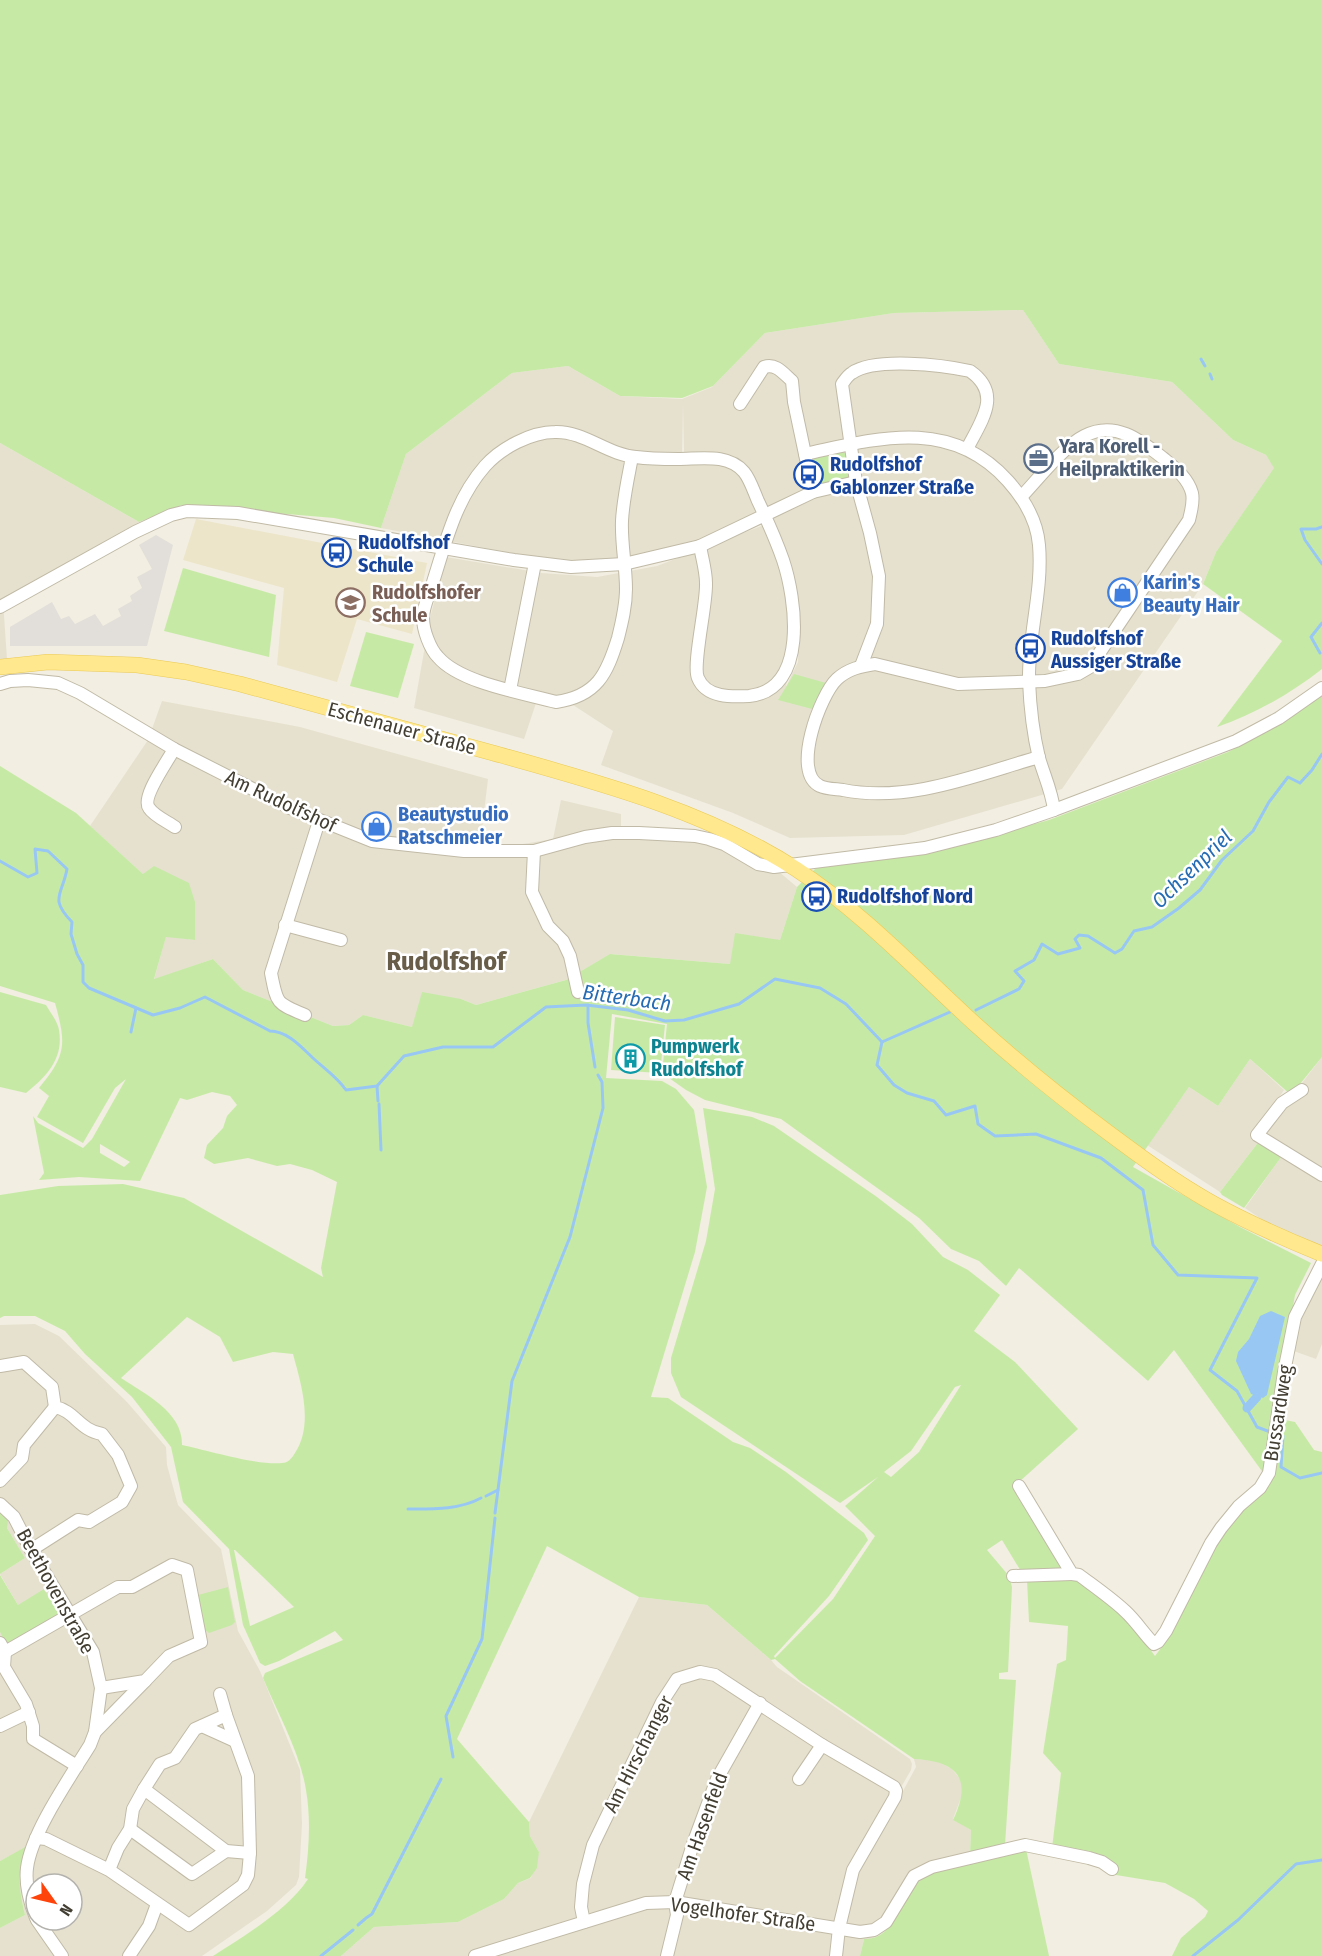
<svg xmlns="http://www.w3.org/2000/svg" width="1322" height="1956" viewBox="0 0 1322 1956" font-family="'Fira Sans Condensed',sans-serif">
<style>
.residential{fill:#e6e1cf;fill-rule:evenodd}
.education{fill:#ece5ca}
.green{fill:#c6eaa6;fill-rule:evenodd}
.parking{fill:#e2dfda}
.water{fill:#98c7f4}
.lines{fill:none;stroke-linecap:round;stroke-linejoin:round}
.stream{stroke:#98c7f4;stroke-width:3}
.canal{stroke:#98c7f4;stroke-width:9}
.minor-casing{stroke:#c0baa6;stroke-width:14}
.major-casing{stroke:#eaca57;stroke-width:16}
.minor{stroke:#fff;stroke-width:12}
.major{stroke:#ffe88d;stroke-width:15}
.labels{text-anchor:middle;stroke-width:5;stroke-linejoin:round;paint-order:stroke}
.service-label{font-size:20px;font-weight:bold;fill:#4e5e75;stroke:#fff;text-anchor:start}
.transit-label{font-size:20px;font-weight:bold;fill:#164399;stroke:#fff;text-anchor:start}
.shop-label{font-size:20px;font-weight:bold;fill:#366cbe;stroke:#fff;text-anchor:start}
.education-label{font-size:20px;font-weight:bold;fill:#785e54;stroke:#fff;text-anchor:start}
.street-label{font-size:20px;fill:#433e32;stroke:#fff}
.culture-label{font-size:20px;font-weight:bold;fill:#0d838f;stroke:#fff;text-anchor:start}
.water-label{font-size:21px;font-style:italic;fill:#266cb4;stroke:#fff}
.district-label{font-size:26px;font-weight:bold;fill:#675d48;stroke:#fff}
</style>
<rect width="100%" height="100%" fill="#f2eee1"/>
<g class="residential">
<path d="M1023,310L1059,364L1172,382L1233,440L1266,455L1275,468L1216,552L1203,584L1062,789L904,835L790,838L733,813L601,765L613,731L573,705L560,707L536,703L524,739L414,708L430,618L446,557L542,573L597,577L657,566L764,525L780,561L789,610L790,651L786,687L798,662L799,611L787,558L774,521L746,469L723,454L684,452L683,405L682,458L739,469L759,513L655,560L564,563L381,528L406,454L512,373L568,366L620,396L682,399L712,387L765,333L894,313Z"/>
<path d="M0,443L139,522L102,546L3,601L7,659L0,660Z"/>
<path d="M162,701L300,727L488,779L480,846L523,844L553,839L561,800L621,814V827L704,835L765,860L797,887L780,940L730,964L611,954L566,980L476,1005L461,999L412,1027L363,1015L349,1025L333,1026L243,990L213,959L154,980L166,936L194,940L143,874L90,826L148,740Z"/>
<path d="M1322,1057V1171L1267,1134L1266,1130Z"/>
<path d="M1250,1059L1284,1090L1256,1131L1260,1140L1220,1192L1147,1145L1189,1087L1218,1106Z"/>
<path d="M1282,1156L1322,1180V1247L1267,1223L1245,1208Z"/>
<path d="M1322,1270V1344L1316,1359L1291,1350L1302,1307Z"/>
<path d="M35,1324L59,1336L127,1402L166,1447L167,1465L178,1505L221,1549L238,1631L260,1671L300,1770L302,1824L299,1877L296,1885L267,1911L202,1956H0V1928L25,1915L19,1884L20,1866L27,1847L0,1861V1632L5,1641L18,1605L0,1574L25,1558L7,1528L0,1512V1325ZM36,1884H72V1920H36Z"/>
<path d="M639,1597L707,1605L771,1660L777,1667L910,1759L912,1764L911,1770L900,1789L903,1791L916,1767L914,1759L934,1760L951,1768L962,1781V1795L953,1819L971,1830L970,1855L916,1884L892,1925L872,1939H864L860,1956H341L374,1927L458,1922L504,1899L518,1883L531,1878L539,1852L530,1836L529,1822Z"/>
</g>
<path class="education" d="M196,519L427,563L412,634L357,619L337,682L277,665L284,588L183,560Z"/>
<g class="green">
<path d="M0,0H1322V669C1290,694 1255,714 1217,727L1282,641L1203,584L1216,552L1274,468L1266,455L1233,440L1172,382L1059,364L1023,310L894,313L765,333L713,386L682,398L620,396L568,366L512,373L406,454L381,528L334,518L182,505L139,522L0,443Z"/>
<path d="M842,451L848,456L849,476L848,479C840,481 827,487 819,484C812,481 809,459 818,455C825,452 835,452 842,451Z"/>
<path d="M183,568L276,595L269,657L164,631Z"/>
<path d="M366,632L414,644L398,698L350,686Z"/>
<path d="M794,674L826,683L812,709L778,700Z"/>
<path d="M1322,696V1057L1291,1095L1250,1059L1218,1106L1189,1087L1133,1167L1240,1227L1311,1263L1295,1295L1264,1474L1174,1350L1148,1381L1019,1268L1006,1286L979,1261L951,1249L919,1218L781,1119L705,1100L686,1090L662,1073L667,1024L612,1014L606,1078L662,1081L676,1089L694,1110L707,1187L695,1252L651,1397L668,1398L733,1442L750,1448L786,1472L864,1533L868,1540L829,1596L774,1656L775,1658L833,1599L875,1536L845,1506L878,1477L840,1503L681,1397L671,1373V1358L706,1241L715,1189L703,1108L752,1117L774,1126L877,1197L912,1224L943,1257L968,1270L1000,1295L974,1331L1015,1362L1078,1429L1019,1482L1066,1572L1022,1573L1002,1540L987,1550L1009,1576L1012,1587L1008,1672L999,1673V1679L1016,1680L1005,1845L970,1855L971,1830L953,1820C973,1778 957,1761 914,1759L800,1681L775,1659L771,1660L707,1605L639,1597L547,1546L457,1739L529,1822L530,1836L539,1852L537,1868L530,1878L518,1883L504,1899L458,1922L374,1927L341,1956H213C244,1936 289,1909 308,1879L305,1878C309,1849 311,1819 306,1790C300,1752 278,1714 263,1678L265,1673L343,1640L335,1631L279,1661L265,1666L260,1663L243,1625L229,1549L183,1502L171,1447L132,1397L85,1354L65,1331L35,1316H4L0,1318V1195L58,1186L123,1184L184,1198L323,1277L321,1268L337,1182L312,1170L290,1164L277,1166L248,1158L214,1164L204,1158L207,1145L223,1128L227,1116L237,1105L230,1096L212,1092L187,1100L180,1098L140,1181L79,1177L39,1180L44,1173L33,1116L38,1123L83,1148L92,1139L126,1079L115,1088L83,1143L37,1117L49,1096L39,1088C67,1055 66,1043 55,1003L0,986V766L76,813L143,874L154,866L189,883L195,902V940L166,937L154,979L213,959L243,990L333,1026L349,1025L363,1015L412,1027L422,992L461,999L476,1005L566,980L610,954L730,964L735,933L780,940L797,887L821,863L933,852L1049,820L1228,752L1284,722ZM100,1144L130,1162L124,1167L100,1153ZM187,1317L220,1337L233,1362L273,1352L293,1354C301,1384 314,1424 295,1453C292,1458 288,1463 282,1463C259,1466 206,1450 182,1445C183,1412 145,1394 121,1378ZM961,1385L919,1452L891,1477L884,1472L911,1451L955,1387ZM234,1550H235L294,1607L250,1626Z"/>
<path d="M0,992L46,1005C50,1012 58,1022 59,1030C64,1059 46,1077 26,1093L0,1087Z"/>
<path d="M615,1017L665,1025L660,1073L611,1070Z"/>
<path d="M1260,1140L1282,1156L1244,1208L1222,1195L1220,1192Z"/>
<path d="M1280,1419L1295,1422L1314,1450L1322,1452V1956H1172L1181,1938L1205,1917L1208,1911L1194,1899L1165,1883L1116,1875L1104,1862L1052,1848L1061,1773L1043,1753L1057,1664L1066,1660L1068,1626L1029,1622L1027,1580L1075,1578L1119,1612L1135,1629L1155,1656L1164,1644L1199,1572L1223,1530L1265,1485Z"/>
<path d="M0,1512L8,1521L7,1528L25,1558L0,1574Z"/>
<path d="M0,1575L18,1605L44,1589C49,1598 55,1602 61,1610L58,1616L11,1643L5,1642L0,1632Z"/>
<path d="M228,1587L235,1622L232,1625L209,1633L205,1630L198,1595Z"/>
<path d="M27,1846C16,1875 19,1886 25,1915L0,1928V1861Z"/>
<path d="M1026,1849L1049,1956H860L864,1939C893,1941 901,1900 916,1884C932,1867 1001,1856 1026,1849Z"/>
</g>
<path class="parking" d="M156,535L173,545L147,646H10V627L52,602L61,619L69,616L75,624L95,614L103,626L121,616L118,609L132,601L130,596L142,588L137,577L152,569L139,545Z"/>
<path class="water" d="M1271,1311L1285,1317L1267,1395L1263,1398L1251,1394L1236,1361L1238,1352L1249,1339L1260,1316Z"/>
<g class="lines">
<g class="stream">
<path d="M1201,359L1205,366"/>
<path d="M1210,374L1212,379"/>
<path d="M1322,527L1316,529H1301L1305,540L1322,564"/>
<path d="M1320,653L1311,637L1322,623"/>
<path d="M0,861L28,877L37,873L35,849L48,851L67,869C62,896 49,898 72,922L71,934L77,954L83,965V982L89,988L153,1015L180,1008L205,997L270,1031C288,1031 302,1048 314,1059C326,1070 337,1077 346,1090L377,1086L404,1056L443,1047H493L546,1007L586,1005L628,1010L665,1021L684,1020L739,1004L775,979L820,988L846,1004L882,1042"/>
<path d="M588,1005V1023L595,1067"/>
<path d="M976,1010L1019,989L1024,981L1015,971L1034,960L1042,944L1058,954L1080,948L1075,939L1079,935L1088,936L1115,953L1122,949L1134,931L1152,927L1179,908L1200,890L1222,860L1253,831L1269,802L1288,777L1300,783L1312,770L1322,754"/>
<path d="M131,1032L136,1008"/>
<path d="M882,1042L877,1065L894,1085L907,1093L934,1101L946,1115L975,1106L978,1124L995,1136L1036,1134L1101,1158L1143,1190L1153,1245L1178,1275L1257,1278L1210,1370L1237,1391L1257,1427L1273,1433"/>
<path d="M882,1042L950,1012"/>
<path d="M377,1086L378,1101"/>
<path d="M379,1104L381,1150"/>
<path d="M1279,1435L1283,1436L1281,1467L1300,1478L1322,1473"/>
<path d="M486,1496L498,1490"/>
<path d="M408,1509C432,1509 459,1510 481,1498"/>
<path d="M495,1513L512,1381L570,1237L603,1108L602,1082L598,1075"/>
<path d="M453,1757L446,1716L482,1639L495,1518"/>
<path d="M366,1918L372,1914L441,1779"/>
<path d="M358,1925L365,1919"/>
<path d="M321,1956L353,1930"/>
<path d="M1193,1956L1238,1920L1296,1864L1322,1860"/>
</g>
<path class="canal" d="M1247,1408L1257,1397"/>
<defs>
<g id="minor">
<path d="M740,404L764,367C776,363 783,373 792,381L794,402L813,492"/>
<path d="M805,454C878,438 951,417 1008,481C1025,500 1037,520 1039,545C1043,591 1028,635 1029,681C1030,706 1033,733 1039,758C1044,775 1052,792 1054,810"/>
<path d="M632,457C628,478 623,500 622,521C621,543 626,566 626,589C626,606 622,622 618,638C607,674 597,696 556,702C523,693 460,683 438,657C430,649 423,630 423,618C423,606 430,593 433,582C446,541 456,499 485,466C501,448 531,432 555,432C584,431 608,455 636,457C650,459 664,459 678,459C700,459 728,453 744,472C750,479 754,492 758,501C767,520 776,540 783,560C796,599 809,690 749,696C732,697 706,698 698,678C692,665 707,604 706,583C706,571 702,558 700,546"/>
<path d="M1022,496C1038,479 1064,446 1084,436C1115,420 1140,440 1163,458C1175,468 1188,478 1192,493C1194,502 1191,511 1189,520L1090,667L1078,674L1045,681L958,684L875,664C861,666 848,669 837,679C820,695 791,773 820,786C826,789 836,789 843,790C909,803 976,775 1039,757"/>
<path d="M0,607L135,532L171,515L187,511L238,513L514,560L571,567L624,564L700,546L813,492L856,482"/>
<path d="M861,666L877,624L879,576L870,533L856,482L842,384C845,380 848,375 852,373C875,357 942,365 970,371C1003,394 981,421 967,449"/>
<path d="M0,684L10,681L28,680L58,683L80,693L174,749L290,808L372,841L464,851H534L585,837L612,833H639L695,836L709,839L724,844L758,864L774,867L925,848L996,830L1054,810L1236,741L1279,718L1322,688"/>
<path d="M510,690L535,563"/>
<path d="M174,749C168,761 141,797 149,808C154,816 168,822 175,827"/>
<path d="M534,851L532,892L548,926L563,941L570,956L578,992"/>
<path d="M285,925L341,940"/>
<path d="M305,1015C276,1003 277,1004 271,973L319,821"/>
<path d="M1302,1090L1282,1103L1257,1135L1322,1175"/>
<path d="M0,1366L24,1362L52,1387L55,1407C75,1411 79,1430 102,1434L118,1455L131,1486L122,1502L89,1522L78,1520L31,1550"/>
<path d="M0,1481L22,1458L24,1445L55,1407"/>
<path d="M1019,1486L1072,1574L1079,1575C1095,1587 1111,1598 1125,1611C1136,1621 1144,1634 1154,1644L1158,1642L1166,1631L1211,1543L1221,1528L1239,1506L1260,1488L1269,1473L1284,1372L1295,1317L1322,1264"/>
<path d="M0,1504L14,1517L31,1550L93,1652L101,1688L95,1732L90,1745C71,1776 31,1833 27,1868C25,1884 30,1904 36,1918"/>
<path d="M1013,1576L1072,1574"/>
<path d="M0,1643L5,1652L4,1667L26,1704L33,1726V1739L77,1766"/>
<path d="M5,1652L118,1587H132L172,1565L187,1570L201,1642L169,1656L145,1681L101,1688"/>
<path d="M220,1694L226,1715"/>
<path d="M0,1726L29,1712"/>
<path d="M202,1726L233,1740"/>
<path d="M95,1732L145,1681"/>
<path d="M799,1779L822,1745"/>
<path d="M144,1789L160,1764L175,1758L195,1729L226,1715L248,1776L250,1853"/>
<path d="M130,1829L192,1874L226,1851"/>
<path d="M36,1838L46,1839L109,1870L189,1925L243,1885L248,1875L250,1853L226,1851L144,1789L133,1809L130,1829L118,1848L109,1870"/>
<path d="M37,1920L62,1956"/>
<path d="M584,1922L581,1907L583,1884L593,1845L662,1702L677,1679L700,1672L715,1675L822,1745L894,1787L896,1791L895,1797L853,1870L839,1928L836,1956"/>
<path d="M129,1956L149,1926L157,1904"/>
<path d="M475,1956L646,1903L675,1902L860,1932L874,1930L886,1922L914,1876L932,1867L1025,1845L1089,1858L1102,1862L1112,1869"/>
<path d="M667,1956L677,1915L675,1902L693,1844L717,1779L760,1703"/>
</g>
<path id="major" d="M0,667L48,662L137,665L186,672L240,684C324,707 409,730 493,753C597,782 704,810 796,869C862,912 917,971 975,1024C1017,1062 1060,1097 1106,1131C1141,1157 1176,1183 1214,1204C1249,1223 1285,1239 1322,1254"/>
</defs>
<use href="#minor" class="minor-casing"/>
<use href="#major" class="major-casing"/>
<use href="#minor" class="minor"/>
<use href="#major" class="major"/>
</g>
<defs>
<symbol id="office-ring" viewBox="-11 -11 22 22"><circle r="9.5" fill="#fff" stroke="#5c6f8a" stroke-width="1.5"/><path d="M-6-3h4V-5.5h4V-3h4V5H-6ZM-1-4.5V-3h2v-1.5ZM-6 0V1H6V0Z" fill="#5c6f8a"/></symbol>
<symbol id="bus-ring" viewBox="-11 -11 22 22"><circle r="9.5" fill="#fff" stroke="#1a4fb4" stroke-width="1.5"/><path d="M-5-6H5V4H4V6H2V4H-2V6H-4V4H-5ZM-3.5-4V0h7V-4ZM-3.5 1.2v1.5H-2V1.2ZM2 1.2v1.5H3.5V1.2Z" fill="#1a4fb4"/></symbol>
<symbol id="shop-ring" viewBox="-11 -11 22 22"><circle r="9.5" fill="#fff" stroke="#3f7fe0" stroke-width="1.5"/><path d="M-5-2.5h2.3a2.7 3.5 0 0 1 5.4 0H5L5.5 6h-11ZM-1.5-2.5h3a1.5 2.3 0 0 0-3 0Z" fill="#3f7fe0"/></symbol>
<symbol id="school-ring" viewBox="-11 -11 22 22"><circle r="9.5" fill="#fff" stroke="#8d6e63" stroke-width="1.5"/><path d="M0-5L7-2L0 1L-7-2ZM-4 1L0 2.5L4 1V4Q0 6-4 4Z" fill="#8d6e63"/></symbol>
<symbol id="building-ring" viewBox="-11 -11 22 22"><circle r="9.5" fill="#fff" stroke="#0f9aa8" stroke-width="1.5"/><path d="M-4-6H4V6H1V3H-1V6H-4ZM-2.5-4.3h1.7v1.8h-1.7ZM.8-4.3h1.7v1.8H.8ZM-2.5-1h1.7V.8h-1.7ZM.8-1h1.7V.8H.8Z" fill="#0f9aa8"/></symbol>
</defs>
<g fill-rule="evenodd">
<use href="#office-ring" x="1022" y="442" width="33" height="33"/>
<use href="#bus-ring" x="792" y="458" width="33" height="33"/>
<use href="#bus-ring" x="320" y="536" width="33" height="33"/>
<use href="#shop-ring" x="1106" y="576" width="33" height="33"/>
<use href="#school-ring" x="334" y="586" width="33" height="33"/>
<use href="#bus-ring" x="1014" y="632" width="33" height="33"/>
<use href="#shop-ring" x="360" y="810" width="33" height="33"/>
<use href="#bus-ring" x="800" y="880" width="33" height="33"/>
<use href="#building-ring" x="614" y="1042" width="33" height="33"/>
</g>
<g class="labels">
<g class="service-label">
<text x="1059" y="453">Yara Korell -<tspan x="1059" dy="23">Heilpraktikerin</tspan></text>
</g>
<g class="transit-label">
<text x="830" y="471">Rudolfshof<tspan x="830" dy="23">Gablonzer Straße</tspan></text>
<text x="358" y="549">Rudolfshof<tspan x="358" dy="23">Schule</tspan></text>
<text x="1051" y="645">Rudolfshof<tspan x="1051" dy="23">Aussiger Straße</tspan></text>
<text x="837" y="903">Rudolfshof Nord</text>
</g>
<g class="shop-label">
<text x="1143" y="589">Karin's<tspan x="1143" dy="23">Beauty Hair</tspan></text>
<text x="398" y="821">Beautystudio<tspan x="398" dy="23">Ratschmeier</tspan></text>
</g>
<g class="education-label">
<text x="372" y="599">Rudolfshofer<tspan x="372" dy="23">Schule</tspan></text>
</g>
<g class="street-label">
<text transform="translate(402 728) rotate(15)" y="7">Eschenauer Straße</text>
<text transform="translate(281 801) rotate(25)" y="7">Am Rudolfshof</text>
<text transform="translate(1278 1413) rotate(-81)" y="7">Bussardweg</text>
<text transform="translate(56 1591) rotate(61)" y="7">Beethovenstraße</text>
<text transform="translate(638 1754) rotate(-63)" y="7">Am Hirschanger</text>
<text transform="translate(702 1826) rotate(-70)" y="7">Am Hasenfeld</text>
<text transform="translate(743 1914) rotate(8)" y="7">Vogelhofer Straße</text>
</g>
<g class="culture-label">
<text x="651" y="1053">Pumpwerk<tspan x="651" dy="23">Rudolfshof</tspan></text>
</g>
<g class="water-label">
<text transform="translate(1192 869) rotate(-44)" y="7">Ochsenpriel</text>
<text transform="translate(627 998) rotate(8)" y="7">Bitterbach</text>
</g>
<g class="district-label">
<text x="446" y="970">Rudolfshof</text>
</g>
</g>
<g transform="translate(54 1902) rotate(124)"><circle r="28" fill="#ffffff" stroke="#b4b2ad" stroke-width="1.5"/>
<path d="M0-4.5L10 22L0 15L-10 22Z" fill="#ff440b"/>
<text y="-9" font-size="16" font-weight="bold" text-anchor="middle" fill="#433e32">N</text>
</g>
</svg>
